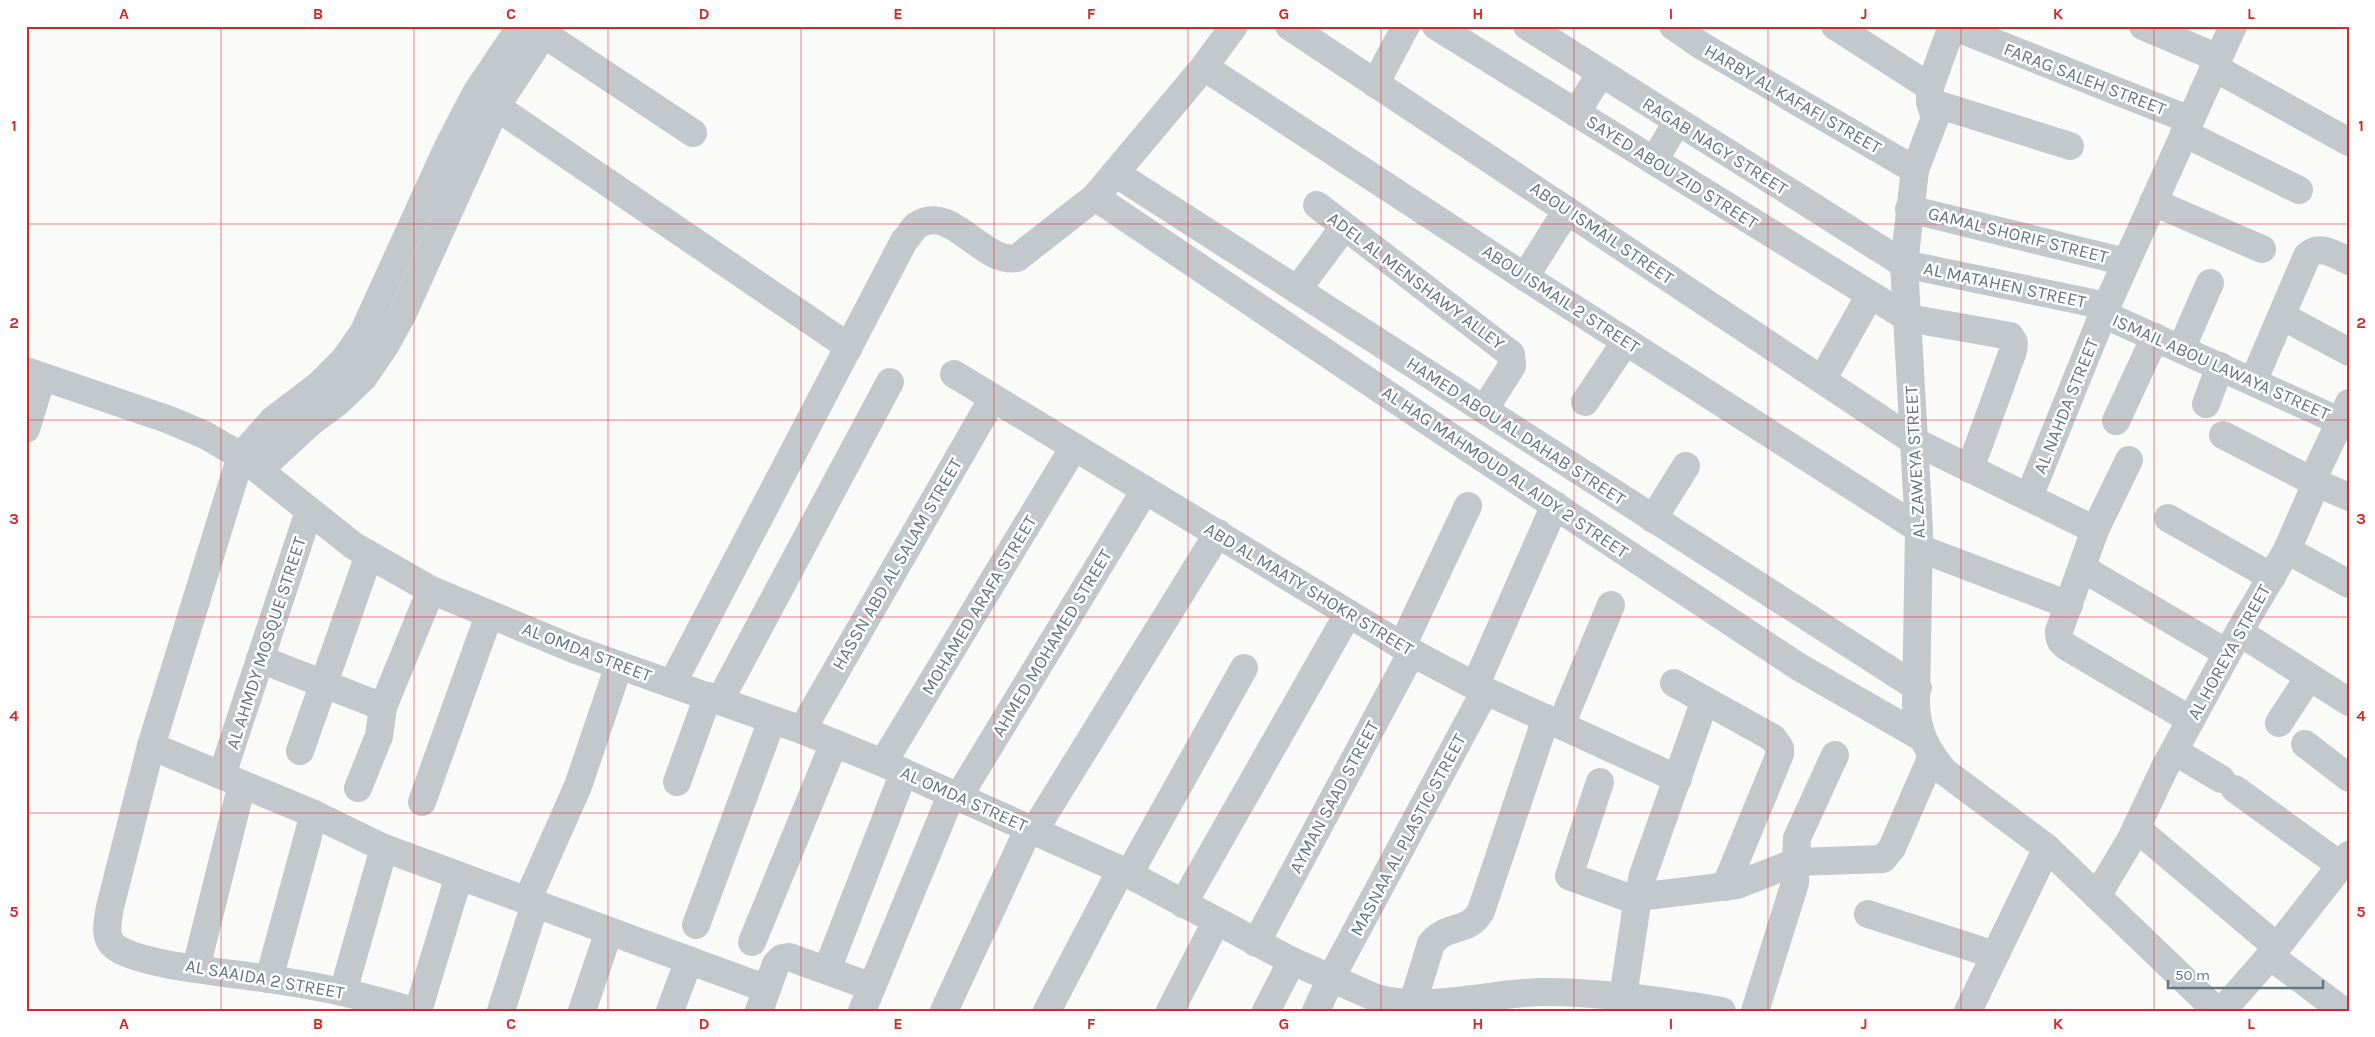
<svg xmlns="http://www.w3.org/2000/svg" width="2375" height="1037" viewBox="0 0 2375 1037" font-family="Karla,sans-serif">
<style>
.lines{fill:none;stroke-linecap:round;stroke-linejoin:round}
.minor{stroke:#c3c8cc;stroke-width:28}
.grid{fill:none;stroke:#d62828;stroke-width:1;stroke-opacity:0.55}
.labels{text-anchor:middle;stroke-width:5;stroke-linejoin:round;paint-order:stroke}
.street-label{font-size:18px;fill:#657683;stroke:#fff}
.neatline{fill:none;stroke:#d62828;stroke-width:2}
.grid-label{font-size:16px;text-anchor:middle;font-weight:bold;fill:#d62828}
</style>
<rect width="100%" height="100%" fill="#fafaf8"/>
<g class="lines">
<g class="minor">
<path d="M1289,26L1914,441L2095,530"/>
<path d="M1436,26L1908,318L2010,336L2014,343L2013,351L1970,469"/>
<path d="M1527,26L1904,264L2107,306"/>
<path d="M1673,26L1702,46L1915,170"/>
<path d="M1835,26L1930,87"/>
<path d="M1952,26L1930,87V102L1935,118L1915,170L1904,264L1919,529L1916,704C1917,732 1927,751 1945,772L2047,848L2217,1011"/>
<path d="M1952,26L2190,120"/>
<path d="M2143,26L2218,58"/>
<path d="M544,34L693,133"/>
<path d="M1204,67L1525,277L1919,529"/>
<path d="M2213,67L2349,142"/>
<path d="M1375,84L1406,26"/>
<path d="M482,97L849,347"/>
<path d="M1930,102L2070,146"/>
<path d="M1576,113L1601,73"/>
<path d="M2184,133L2299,190"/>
<path d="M1654,161L1677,122"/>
<path d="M1115,173L1918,688"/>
<path d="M1095,197L1445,433L1799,667L1921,737"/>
<path d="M2153,202L2262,249"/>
<path d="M1317,205L1511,354L1512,366L1484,410"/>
<path d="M1909,209L2126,262"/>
<path d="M1525,277L1567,210"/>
<path d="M1297,290L1344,227"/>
<path d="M2103,314L2339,421"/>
<path d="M2282,316L2349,352"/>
<path d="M2181,349L2210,283"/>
<path d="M26,371L167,419L205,435L241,456L354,546L431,590L576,650L802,730L883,763L1121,870L1292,961L1376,998C1430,1012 1488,993 1543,992C1603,992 1663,1001 1722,1011"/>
<path d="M954,374L1422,658L1475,686L1678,779"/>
<path d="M1822,380L1870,295"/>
<path d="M2253,382L2307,256C2320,243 2335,255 2349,261"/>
<path d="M1585,402L1626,341"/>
<path d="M2206,404L2220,366"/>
<path d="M2116,421L2155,337"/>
<path d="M26,429L42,377"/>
<path d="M2223,435L2314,482L2349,497"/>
<path d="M2129,460L2095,530L2059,631C2059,639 2060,642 2067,647L2191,720"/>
<path d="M259,470L311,422L339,401L363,378L385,346L403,313L497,105L549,26"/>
<path d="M2029,497L2103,314L2233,26"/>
<path d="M2168,518L2272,577"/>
<path d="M1653,519L1686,466"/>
<path d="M1919,548L2069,605"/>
<path d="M2287,550L2349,584"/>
<path d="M2082,568L2227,653"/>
<path d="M2239,632L2349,702"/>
<path d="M1402,646L1468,506"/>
<path d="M260,659L383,707"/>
<path d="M1674,683L1773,738L1780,748V754L1725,887"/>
<path d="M672,684L904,241C908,237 912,230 916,226C951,201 982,265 1017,258L1095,197L1204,67L1234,26"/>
<path d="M1475,686L1555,505"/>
<path d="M720,700L890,382"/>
<path d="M2279,723L2309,677"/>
<path d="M1561,725L1611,605"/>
<path d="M802,730L993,398"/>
<path d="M2305,744L2349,778"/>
<path d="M151,746L314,814L384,848L767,989"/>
<path d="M300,751L369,555"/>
<path d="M2174,751L2221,779"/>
<path d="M883,763L1074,447"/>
<path d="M222,775L309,511"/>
<path d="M677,782L708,696"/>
<path d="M1600,782L1569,876L1637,901"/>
<path d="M358,788L379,736L383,707L431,590"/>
<path d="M2235,789L2340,865"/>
<path d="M959,796L1145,490"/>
<path d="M422,802L489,615"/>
<path d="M2136,828L2277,947"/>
<path d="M1034,831L1218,533"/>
<path d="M1129,874L1244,668"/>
<path d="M2097,896L2131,839L2165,767L2239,632L2287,550L2311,495L2318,468L2349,403"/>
<path d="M1638,897L1737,885L1796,862L1883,859L1892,848L1932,756"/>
<path d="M527,901L578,786L619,665"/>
<path d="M1183,904L1348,614"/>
<path d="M1868,914L1995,955"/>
<path d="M696,925L772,720"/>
<path d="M752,942L834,743"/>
<path d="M1256,943L1412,652"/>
<path d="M2270,956L2343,1011"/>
<path d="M196,968L242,784"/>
<path d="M827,970L904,772"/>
<path d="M269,979L314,814"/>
<path d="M343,992L384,848"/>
<path d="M1623,997L1638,897L1643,875L1705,700"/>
<path d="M1413,1002L1431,944C1446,923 1469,934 1481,911L1546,718"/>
<path d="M413,1011C366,996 318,986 269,979C234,973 138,966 114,946C103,937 108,920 110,907L151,746L241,456L273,420L319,385L344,360L363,333L447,149L476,93L521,26"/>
<path d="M418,1011L459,876"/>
<path d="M501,1011L535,904"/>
<path d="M582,1011L609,931"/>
<path d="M670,1011L689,960"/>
<path d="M759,1011L776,964L782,958L789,957L872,987"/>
<path d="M862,1011L952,793"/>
<path d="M944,1011L1029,828"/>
<path d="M1047,1011L1121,870"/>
<path d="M1170,1011L1216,922"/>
<path d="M1266,1011L1292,961"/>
<path d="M1316,1011L1331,978L1485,691"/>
<path d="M1755,1011L1795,883L1797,838L1835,755"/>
<path d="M1968,1011L2047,848"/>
<path d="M2222,1011L2270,956L2349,855"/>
</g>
</g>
<path class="grid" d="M221,26V1011M414,26V1011M608,26V1011M801,26V1011M994,26V1011M1188,26V1011M1381,26V1011M1574,26V1011M1768,26V1011M1961,26V1011M2154,26V1011M26,224H2349M26,420H2349M26,617H2349M26,813H2349"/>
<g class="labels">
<g class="street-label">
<text transform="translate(2085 79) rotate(21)" y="6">FARAG SALEH STREET</text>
<text transform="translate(1793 99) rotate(30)" y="6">HARBY AL KAFAFI STREET</text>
<text transform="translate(1715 146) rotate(32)" y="6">RAGAB NAGY STREET</text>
<text transform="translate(1672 172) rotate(32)" y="6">SAYED ABOU ZID STREET</text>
<text transform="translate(1602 233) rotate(34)" y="6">ABOU ISMAIL STREET</text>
<text transform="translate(2018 235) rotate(14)" y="6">GAMAL SHORIF STREET</text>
<text transform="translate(1416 281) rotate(37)" y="6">ADEL AL MENSHAWY ALLEY</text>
<text transform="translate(2005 285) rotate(12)" y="6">AL MATAHEN STREET</text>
<text transform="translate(1561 299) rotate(33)" y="6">ABOU ISMAIL 2 STREET</text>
<text transform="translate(2221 367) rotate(24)" y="6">ISMAIL ABOU LAWAYA STREET</text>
<text transform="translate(2066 406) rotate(-68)" y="6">AL NAHDA STREET</text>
<text transform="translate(1516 431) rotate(33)" y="6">HAMED ABOU AL DAHAB STREET</text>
<text transform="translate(1915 462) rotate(-93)" y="6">AL ZAWEYA STREET</text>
<text transform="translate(1505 472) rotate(34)" y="6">AL HAG MAHMOUD AL AIDY 2 STREET</text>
<text transform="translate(897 564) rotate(-60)" y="6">HASSN ABD AL SALAM STREET</text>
<text transform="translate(1309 589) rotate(31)" y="6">ABD AL MAATY SHOKR STREET</text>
<text transform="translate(979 605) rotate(-59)" y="6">MOHAMED ARAFA STREET</text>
<text transform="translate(266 643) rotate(-72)" y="6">AL AHMDY MOSQUE STREET</text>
<text transform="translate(1052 643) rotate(-59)" y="6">AHMED MOHAMED STREET</text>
<text transform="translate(587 652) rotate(21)" y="6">AL OMDA STREET</text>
<text transform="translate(2229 652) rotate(-61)" y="6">AL HOREYA STREET</text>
<text transform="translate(1334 797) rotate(-62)" y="6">AYMAN SAAD STREET</text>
<text transform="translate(964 799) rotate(24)" y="6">AL OMDA STREET</text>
<text transform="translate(1408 835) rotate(-62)" y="6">MASNAA AL PLASTIC STREET</text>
<text transform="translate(265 979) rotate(10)" y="6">AL SAAIDA 2 STREET</text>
</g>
</g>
<rect width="2375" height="1037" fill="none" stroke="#ffffff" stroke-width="55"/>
<path d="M2168 980v8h155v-8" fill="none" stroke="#657683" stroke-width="2.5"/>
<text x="2175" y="980" font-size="15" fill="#657683" stroke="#ffffff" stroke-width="4" paint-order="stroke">50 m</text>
<rect x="28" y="28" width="2320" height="982" class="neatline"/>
<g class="grid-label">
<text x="124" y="19">A</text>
<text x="318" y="19">B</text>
<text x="511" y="19">C</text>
<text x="704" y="19">D</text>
<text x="898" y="19">E</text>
<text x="1091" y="19">F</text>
<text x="1284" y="19">G</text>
<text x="1478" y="19">H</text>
<text x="1671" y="19">I</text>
<text x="1864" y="19">J</text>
<text x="2058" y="19">K</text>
<text x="2251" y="19">L</text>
<text x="14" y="131">1</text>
<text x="2361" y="131">1</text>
<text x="14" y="328">2</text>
<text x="2361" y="328">2</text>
<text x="14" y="524">3</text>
<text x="2361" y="524">3</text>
<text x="14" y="721">4</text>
<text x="2361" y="721">4</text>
<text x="14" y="917">5</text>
<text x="2361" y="917">5</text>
<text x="124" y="1029">A</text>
<text x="318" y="1029">B</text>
<text x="511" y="1029">C</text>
<text x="704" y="1029">D</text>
<text x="898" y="1029">E</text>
<text x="1091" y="1029">F</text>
<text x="1284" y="1029">G</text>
<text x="1478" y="1029">H</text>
<text x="1671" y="1029">I</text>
<text x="1864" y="1029">J</text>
<text x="2058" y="1029">K</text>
<text x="2251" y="1029">L</text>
</g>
</svg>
